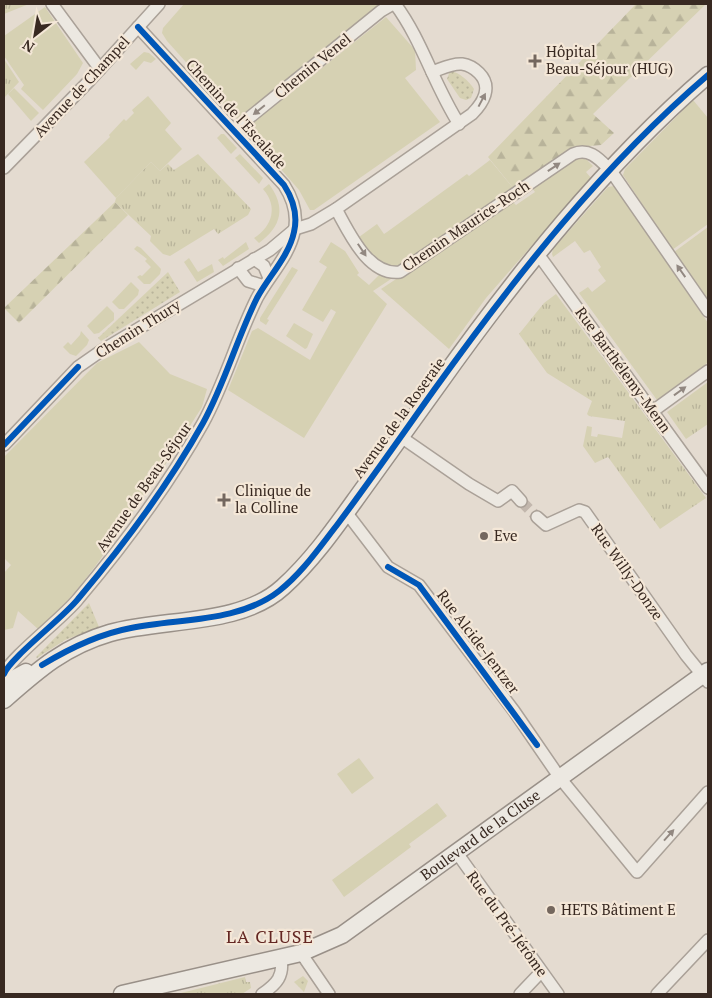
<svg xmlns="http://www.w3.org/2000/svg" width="712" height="998" viewBox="0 0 712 998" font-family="'PT Serif',serif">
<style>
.grass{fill:url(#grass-dots)}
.forest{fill:url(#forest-firs)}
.park{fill:url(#park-tufts)}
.garden{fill:#d6d1b3}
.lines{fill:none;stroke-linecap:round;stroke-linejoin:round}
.street-tunnel{stroke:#c2b7ad;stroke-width:11;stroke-dasharray:11 5.5;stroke-linecap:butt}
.street-casing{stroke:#aaa198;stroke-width:14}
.secondary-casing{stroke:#999088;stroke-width:19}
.street{stroke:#ece8e1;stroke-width:11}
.secondary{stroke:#ece8e1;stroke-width:16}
.cycleway-casing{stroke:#f4e7d7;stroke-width:9}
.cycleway{stroke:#0057b8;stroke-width:6}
.oneway{fill:#928881}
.poi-dot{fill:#74675e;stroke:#f4e7d7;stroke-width:2}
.labels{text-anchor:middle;stroke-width:4.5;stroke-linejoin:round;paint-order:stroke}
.poi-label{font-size:15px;fill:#382921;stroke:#f4e7d7;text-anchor:start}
.street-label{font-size:15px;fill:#382921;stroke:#f4e7d7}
.quarter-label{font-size:18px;letter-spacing:1px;fill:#632622;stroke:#f4e7d7}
</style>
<defs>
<pattern id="grass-dots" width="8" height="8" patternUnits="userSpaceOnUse" patternTransform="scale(1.25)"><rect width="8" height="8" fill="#d6d1b3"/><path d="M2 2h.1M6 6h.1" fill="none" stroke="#b8b39a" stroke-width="1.8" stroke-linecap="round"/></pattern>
<pattern id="forest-firs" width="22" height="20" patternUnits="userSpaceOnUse" patternTransform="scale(1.25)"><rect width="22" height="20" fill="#d6d1b3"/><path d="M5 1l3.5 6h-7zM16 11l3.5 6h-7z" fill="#b8b39a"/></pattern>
<pattern id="park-tufts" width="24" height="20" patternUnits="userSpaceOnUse" patternTransform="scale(1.25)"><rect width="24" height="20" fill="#d6d1b3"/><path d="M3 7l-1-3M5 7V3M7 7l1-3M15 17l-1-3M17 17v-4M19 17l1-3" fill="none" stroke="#b8b39a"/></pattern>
</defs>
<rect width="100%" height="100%" fill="#e4dbd0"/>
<g class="grass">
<path d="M450,71C459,72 469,81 474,89L471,98L466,100L460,98L447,79Z"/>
<path d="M168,272L180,292L101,341L98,338Z"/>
<path d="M89,603L99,627L65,640L37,658L36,657Z"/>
<path d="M303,976L308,981L304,992L294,982Z"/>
</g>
<g class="forest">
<path d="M636,4H706L593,114L614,133L601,145L578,147L514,189L488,157Z"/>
<path d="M115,202L128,215L19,323L4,308Z"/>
</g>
<g class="park">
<path d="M4,4H29L4,14Z"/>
<path d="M4,59L19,82L4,98Z"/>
<path d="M198,154L251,209L248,215L218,234L214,229L170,256L163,254L150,241L151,236L115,202L116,198L151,162L160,171L168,164L174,170Z"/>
<path d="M556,294L706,498L660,529L608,457L595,463L583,446L587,426L592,427L591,436L597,437L598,434L622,438L625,421L589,416L587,414L592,401L547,373L519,334L544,303Z"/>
<path d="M708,382V424L686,439L667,412Z"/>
<path d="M245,977L246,982H250L251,988L242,994H177Z"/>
</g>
<g class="garden">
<path d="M184,4H384L242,118L237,119L167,41L162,33L163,28Z"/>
<path d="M45,7L83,63L77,74L43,110L21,89L24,85L4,56V36Z"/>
<path d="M386,17L415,50L416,70L405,78L440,122L314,210H310L299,190L248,131L249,126Z"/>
<path d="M144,52L149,53L156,59L151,63L144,61L136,70L130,64Z"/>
<path d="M14,88L39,113L31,121L8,94Z"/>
<path d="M148,96L171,123L165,130L182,149L160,171L151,162L116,198L84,162L110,137L109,135L124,119L126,121L134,113L132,110Z"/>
<path d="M693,100L708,118V224L672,250L623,175L625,169Z"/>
<path d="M221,134H224L237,148L231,154L217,138Z"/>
<path d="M240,154L263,178L259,184L235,158Z"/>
<path d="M582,158L587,160L593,166L586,172L591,178L486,298L449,349L381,289L513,202L516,205L535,192L532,188L575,159Z"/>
<path d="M490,160L514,189L400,265C380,271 369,252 359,237L377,224L384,234L387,232L467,174L469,176Z"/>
<path d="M269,184C286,207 282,226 259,243L254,238C273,226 278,206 263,189Z"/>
<path d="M614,186L708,323V361L702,371L663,400H657L579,293L588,287L592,292L606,281L598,270L601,267L590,250L584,253L575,241L553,257L552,254L553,249L608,187Z"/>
<path d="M708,227V303L674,252Z"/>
<path d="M246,242L249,249L223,266L218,260L223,257L224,259Z"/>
<path d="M331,242L345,251L359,273L357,275L369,285L380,274L394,277L373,291L387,304L304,438L228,390L252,331L258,328L310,360L336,312L331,309L323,322L302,310L327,267L319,262Z"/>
<path d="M137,246L141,248L161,269L160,274L150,284H144L137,277L140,275L142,276L151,267L145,261L147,259L134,249Z"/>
<path d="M189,258L198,272L212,264L214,272L197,282L184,262Z"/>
<path d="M292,267L298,270L267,319L269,320L266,325L260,321V318Z"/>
<path d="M131,282L139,290L138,295L124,309H119L112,302Z"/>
<path d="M107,306L114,313V320L99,333L94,334L87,326Z"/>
<path d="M294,323L313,334L307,348L305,349L286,336Z"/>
<path d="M81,331L89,340L87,345L76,356L70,354L63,347L68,342L71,345L80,335Z"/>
<path d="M139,342L170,374L207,389L202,407L165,465L152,466L147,474L152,477L153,482C118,532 85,590 38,629L18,611L13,628L4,630V573L11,565L4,558V457L97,363Z"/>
<path d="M359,758L374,778L352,794L337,774Z"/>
<path d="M437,803L447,816L409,844L411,847L344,897L332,880Z"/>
</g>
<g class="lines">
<path class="street-tunnel" d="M521,501L537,517"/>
<defs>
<g id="street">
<path d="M52,4L100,69"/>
<path d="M395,4C422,40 434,85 459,124"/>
<path d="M234,130L381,11L393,4"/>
<path d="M4,168L90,80L159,4"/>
<path d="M336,209C349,232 368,276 400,272L573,154C590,147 600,160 611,171L708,311"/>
<path d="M538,254L708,488"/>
<path d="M254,259L264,266L269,278"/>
<path d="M238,268L248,281L264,286"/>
<path d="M653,411L708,371"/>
<path d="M401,437L469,484L498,501L512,491L521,501"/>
<path d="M4,445L78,367L101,351L270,250L295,229L311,224L336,209L472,114C483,103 493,87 479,73C475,69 469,65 462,64C452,63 441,69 432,72"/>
<path d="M346,512L388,567L419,585L514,711L560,778L637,872L708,792"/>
<path d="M537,517L546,525L579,510L585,512L686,655L708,682"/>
<path d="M4,674C9,659 64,617 78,599C122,547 170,482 203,423C225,383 237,338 257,298C269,276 289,256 294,232C298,215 293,199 284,185L138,27"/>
<path d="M457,853L558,994"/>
<path d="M301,953L329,994"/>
<path d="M262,994C277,984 284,976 281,958"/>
<path d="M520,994L541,972"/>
<path d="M657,994L708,940"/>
</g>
<g id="secondary">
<path d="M4,684L26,672"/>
<path d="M4,700C38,670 65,646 110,633C164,618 241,626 283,587C312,561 335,528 358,496C385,459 411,422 438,385C517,274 605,164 708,75"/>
<path id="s1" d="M122,994L301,953L342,935L708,671"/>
</g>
</defs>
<use href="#street" class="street-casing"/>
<use href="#secondary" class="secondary-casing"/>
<use href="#street" class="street"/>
<use href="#secondary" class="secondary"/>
<defs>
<g id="cycleway">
<path d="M4,445L78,367"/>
<path d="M388,567L419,585L537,745"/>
<path d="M42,665C70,648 99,634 131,628C179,618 238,623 279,591C302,573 319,548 337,525C370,481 402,435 434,390C515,277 603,165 708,75"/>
<path d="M4,674C9,659 64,617 78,599C122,547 170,482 203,423C225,383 237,338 257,298C269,276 289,256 294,232C298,215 293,199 284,185L138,27"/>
</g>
</defs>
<use href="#cycleway" class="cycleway-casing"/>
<use href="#cycleway" class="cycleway"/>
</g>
<defs><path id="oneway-solid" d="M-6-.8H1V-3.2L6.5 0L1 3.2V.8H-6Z" transform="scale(1.25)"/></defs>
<g class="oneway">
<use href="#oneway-solid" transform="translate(482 100) rotate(-62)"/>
<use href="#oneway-solid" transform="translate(259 110) rotate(141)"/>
<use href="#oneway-solid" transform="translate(554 167) rotate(-34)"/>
<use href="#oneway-solid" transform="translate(362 250) rotate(56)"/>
<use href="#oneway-solid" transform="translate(681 271) rotate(-125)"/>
<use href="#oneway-solid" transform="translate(680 391) rotate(-36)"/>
<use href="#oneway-solid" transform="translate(669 835) rotate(-48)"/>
</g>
<g class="poi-dot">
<path d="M532.5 53.5h5v5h5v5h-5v5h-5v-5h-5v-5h5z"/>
<path d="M221.5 492.5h5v5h5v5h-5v5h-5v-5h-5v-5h5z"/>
<circle cx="484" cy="536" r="5"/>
<circle cx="551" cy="910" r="5"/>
</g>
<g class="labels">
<g class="poi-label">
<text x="546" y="57">Hôpital<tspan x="546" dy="17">Beau-Séjour (HUG)</tspan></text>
<text x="235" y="496">Clinique de<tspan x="235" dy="17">la Colline</tspan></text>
<text x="494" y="541">Eve</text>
<text x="561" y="915">HETS Bâtiment E</text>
</g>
<g class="street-label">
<text transform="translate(313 66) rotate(-39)" y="5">Chemin Venel</text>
<text transform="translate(82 87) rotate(-47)" y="5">Avenue de Champel</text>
<text transform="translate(236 114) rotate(48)" y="5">Chemin de l'Escalade</text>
<text transform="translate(466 226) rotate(-34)" y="5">Chemin Maurice-Roch</text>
<text transform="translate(138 329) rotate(-32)" y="5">Chemin Thury</text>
<text transform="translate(623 370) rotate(54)" y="5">Rue Barthélemy-Menn</text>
<text transform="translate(399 418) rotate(-54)" y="5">Avenue de la Roseraie</text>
<text transform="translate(144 487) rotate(-55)" y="5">Avenue de Beau-Séjour</text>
<text transform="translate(627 572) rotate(55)" y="5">Rue Willy-Donze</text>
<text transform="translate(478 642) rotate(53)" y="5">Rue Alcide-Jentzer</text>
<text dy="5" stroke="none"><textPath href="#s1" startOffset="399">Boulevard de la Cluse</textPath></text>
<text transform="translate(507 924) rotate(54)" y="5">Rue du Pré-Jérôme</text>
</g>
<g class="quarter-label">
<text x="270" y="943">LA CLUSE</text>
</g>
</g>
<rect width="712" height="998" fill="none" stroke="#382921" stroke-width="10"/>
<g transform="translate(35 35) rotate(211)" stroke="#f4e7d7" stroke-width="4" paint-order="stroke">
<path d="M0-4L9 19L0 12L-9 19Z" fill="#382921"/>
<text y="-8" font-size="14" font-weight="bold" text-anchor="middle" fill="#382921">N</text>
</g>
</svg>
